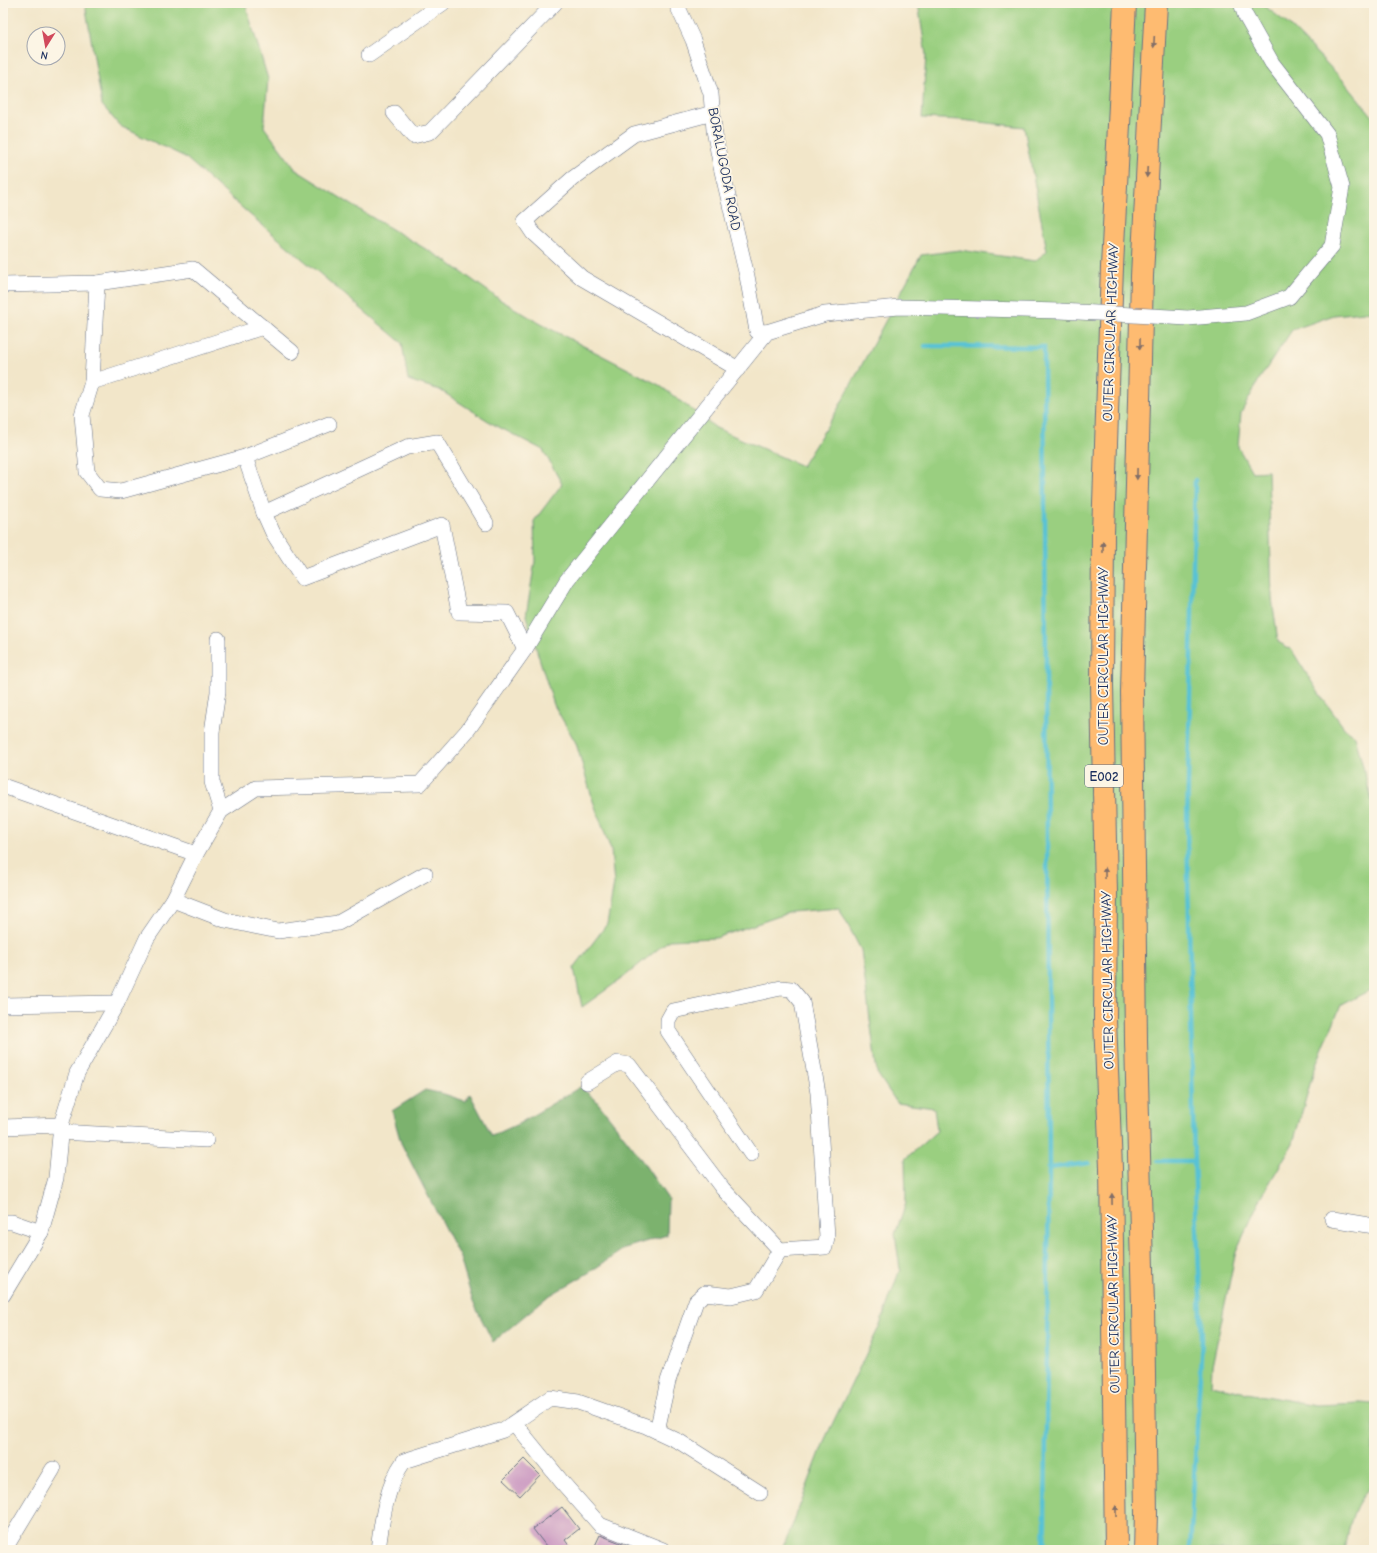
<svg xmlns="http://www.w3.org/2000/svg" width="1377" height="1553" viewBox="0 0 1377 1553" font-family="'Comic Neue',sans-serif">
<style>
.green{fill:#9acf80;stroke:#5a7f6f}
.forest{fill:#7bb26e;stroke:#4b7066}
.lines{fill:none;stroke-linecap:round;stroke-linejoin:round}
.stream{stroke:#59c2d5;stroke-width:4.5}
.building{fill:#cc9bc2}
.minor-casing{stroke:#666f83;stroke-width:16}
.highway-casing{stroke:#666f83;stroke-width:24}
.minor{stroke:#fff;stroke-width:15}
.highway{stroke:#febb71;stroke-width:22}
.minor-bridge-casing{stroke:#666f83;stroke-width:16;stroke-linecap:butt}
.minor-bridge{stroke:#fff;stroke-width:15}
.oneway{fill:#816e67}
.labels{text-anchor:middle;stroke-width:3.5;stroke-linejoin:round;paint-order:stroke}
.shield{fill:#fcf5e5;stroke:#5e6a86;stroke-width:1}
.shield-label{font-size:13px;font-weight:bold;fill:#1b2f5e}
.street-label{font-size:14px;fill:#1b2f5e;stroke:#fcf5e5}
</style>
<rect width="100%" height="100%" fill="#fcf5e5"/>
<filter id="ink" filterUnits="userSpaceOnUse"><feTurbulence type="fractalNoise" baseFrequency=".025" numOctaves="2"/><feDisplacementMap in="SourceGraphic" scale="8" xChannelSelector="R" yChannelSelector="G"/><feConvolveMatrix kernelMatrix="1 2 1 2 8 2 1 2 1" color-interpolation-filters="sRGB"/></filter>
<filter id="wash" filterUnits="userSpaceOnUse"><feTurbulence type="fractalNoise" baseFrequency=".012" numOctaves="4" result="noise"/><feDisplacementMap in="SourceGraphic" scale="16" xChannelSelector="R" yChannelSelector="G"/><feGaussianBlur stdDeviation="0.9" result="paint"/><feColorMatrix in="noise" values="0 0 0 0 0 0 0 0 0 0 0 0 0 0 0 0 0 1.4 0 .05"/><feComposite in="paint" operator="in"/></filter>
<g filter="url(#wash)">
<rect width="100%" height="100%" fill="#f2e6c9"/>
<path class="green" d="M85,3H245L268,79L264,127L296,170L368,215L446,261L499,299L541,324L659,385L716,428L802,466L839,407L921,255L960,250L1035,261L1047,251L1024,127L961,120L922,118L926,55L918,3H1261L1289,25L1342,79L1374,118V311L1334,315L1292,330L1260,378L1241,413L1238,447L1252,472L1268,471L1272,598L1278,642L1291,649L1320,695L1345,729L1355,736L1374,809V988L1341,1005L1314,1070L1293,1143L1263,1194L1236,1251L1212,1366L1211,1385L1247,1393L1316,1405L1360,1403L1374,1404V1485C1352,1503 1350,1524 1345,1550H781L789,1534L825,1439L880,1325L900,1269L895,1234L906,1203L905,1159L937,1131L934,1108L897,1103L877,1073L861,950L839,908L791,912L716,938L669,940L624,977L582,1007L574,968L607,924L614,884L611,850L593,801L576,743L554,705L526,616L535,561L534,521L562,484L543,450L493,424L440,390L408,380L402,343L248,213L185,157L120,126L102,105Z"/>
<path class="forest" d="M580,1087L595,1099L634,1149L668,1199L667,1235L625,1248L590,1272L547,1297L493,1342L473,1302L460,1258L401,1143L392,1111L425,1090L444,1094L465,1101L470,1094L492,1136L520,1123Z"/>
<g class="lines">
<g class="stream">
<path d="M925,346L1044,347L1049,1168L1045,1521L1044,1550"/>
<path d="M1158,1161H1194"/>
<path d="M1049,1168L1089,1163"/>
<path d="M1190,1550L1202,1338L1194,1161L1187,825L1195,480"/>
</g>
</g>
<g id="blocks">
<g class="building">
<path d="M524,1459L540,1475L520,1496L503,1480Z"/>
<path d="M562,1507L579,1529L565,1540L572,1550H549L533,1529Z"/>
<path d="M600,1535L623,1544L637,1550H593Z"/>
</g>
</g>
</g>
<g filter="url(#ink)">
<use href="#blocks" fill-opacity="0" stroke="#666f83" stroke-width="1"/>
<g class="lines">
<defs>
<g id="minor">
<path d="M676,3L693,40L711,94L714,130L721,167L747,276L757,331L767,332"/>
<path d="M369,55L443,3"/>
<path d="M394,113L413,136L430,132L555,3"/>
<path d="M713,113L634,134L572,179L525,221L533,233L582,278L738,369"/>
<path d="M97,283L92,382L82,415L87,472L100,489L121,491L245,457L329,424"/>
<path d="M3,285L97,283L193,269L292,352"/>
<path d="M1188,318L1246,313L1289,297L1332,246L1342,187L1327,134L1272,63L1245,15L1241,3"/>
<path d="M92,382L263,327"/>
<path d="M245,457L264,513L273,533L302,578L442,525L459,612L507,613L525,649"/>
<path d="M264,513L407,447L437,442L486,523"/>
<path d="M218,639V692L212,732V782L221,811"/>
<path d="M3,786L196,854"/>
<path d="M173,900L225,920L278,931L338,923L425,874"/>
<path d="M3,1005L117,1003"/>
<path d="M587,1082L618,1063L629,1065L723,1189L780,1250"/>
<path d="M3,1127L61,1125"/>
<path d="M60,1132L206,1140"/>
<path d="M1332,1219L1374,1226"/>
<path d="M3,1222H12L41,1232"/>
<path d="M3,1295L41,1232L56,1178L61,1125L77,1073L117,1003L147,938L173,900L196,854L221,811L256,788L420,784L467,731L525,649L567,580L767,332L825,314L899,307L1060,311"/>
<path d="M514,1423L562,1482L600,1525L663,1550"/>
<path d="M657,1431L668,1381L696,1301L705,1293L731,1296L756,1290L780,1250L825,1247L827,1237L818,1093L802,1002L791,989L781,988L673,1011L668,1020V1031L751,1154"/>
<path d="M4,1550L53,1469"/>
<path d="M378,1550C382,1520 386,1486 404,1461L503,1430L550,1398L578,1402L646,1426L680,1442L760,1493"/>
</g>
<g id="highway">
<path d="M1116,1550L1111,1168L1105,1020L1106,894L1102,684L1103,533L1112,267L1125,3"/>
<path d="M1145,1550L1146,1514L1143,1306L1136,1041L1132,692L1142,276L1156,3"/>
</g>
</defs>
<use href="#minor" class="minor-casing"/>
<use href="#highway" class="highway-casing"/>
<use href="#minor" class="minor"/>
<use href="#highway" class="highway"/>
<defs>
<path id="minor-bridge" d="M1060,311L1188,318"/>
</defs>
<use href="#minor-bridge" class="minor-bridge-casing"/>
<use href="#minor-bridge" class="minor-bridge"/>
</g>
<defs><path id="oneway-solid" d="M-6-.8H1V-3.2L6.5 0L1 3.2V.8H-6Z"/></defs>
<g class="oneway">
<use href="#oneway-solid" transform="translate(1154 42) rotate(93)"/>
<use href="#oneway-solid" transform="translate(1147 172) rotate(93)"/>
<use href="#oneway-solid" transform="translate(1140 344) rotate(91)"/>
<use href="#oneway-solid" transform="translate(1137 474) rotate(91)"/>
<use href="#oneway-solid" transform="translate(1103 547) rotate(-90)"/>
<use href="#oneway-solid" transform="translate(1105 873) rotate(-91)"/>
<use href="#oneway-solid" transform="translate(1112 1199) rotate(-91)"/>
<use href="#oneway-solid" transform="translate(1116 1511) rotate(-90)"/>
</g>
</g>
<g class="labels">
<rect class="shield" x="1085" y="765" width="38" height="22" rx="3"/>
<g class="shield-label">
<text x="1104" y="781">E002</text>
</g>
<g class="street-label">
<text transform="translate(725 169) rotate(79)" y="5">BORALUGODA ROAD</text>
<text transform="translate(1110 332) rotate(-88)" y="5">OUTER CIRCULAR HIGHWAY</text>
<text transform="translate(1103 656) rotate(-90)" y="5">OUTER CIRCULAR HIGHWAY</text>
<text transform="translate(1107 980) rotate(-91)" y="5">OUTER CIRCULAR HIGHWAY</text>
<text transform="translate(1113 1304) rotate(-91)" y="5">OUTER CIRCULAR HIGHWAY</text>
</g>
</g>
<rect width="1377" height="1553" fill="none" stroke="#fcf5e5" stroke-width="16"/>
<g transform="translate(46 46) rotate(191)"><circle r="19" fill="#fcf5e5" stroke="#a2a6af"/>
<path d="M0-3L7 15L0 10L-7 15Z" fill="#d1495b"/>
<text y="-6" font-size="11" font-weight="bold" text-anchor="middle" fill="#1b2f5e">N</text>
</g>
</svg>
